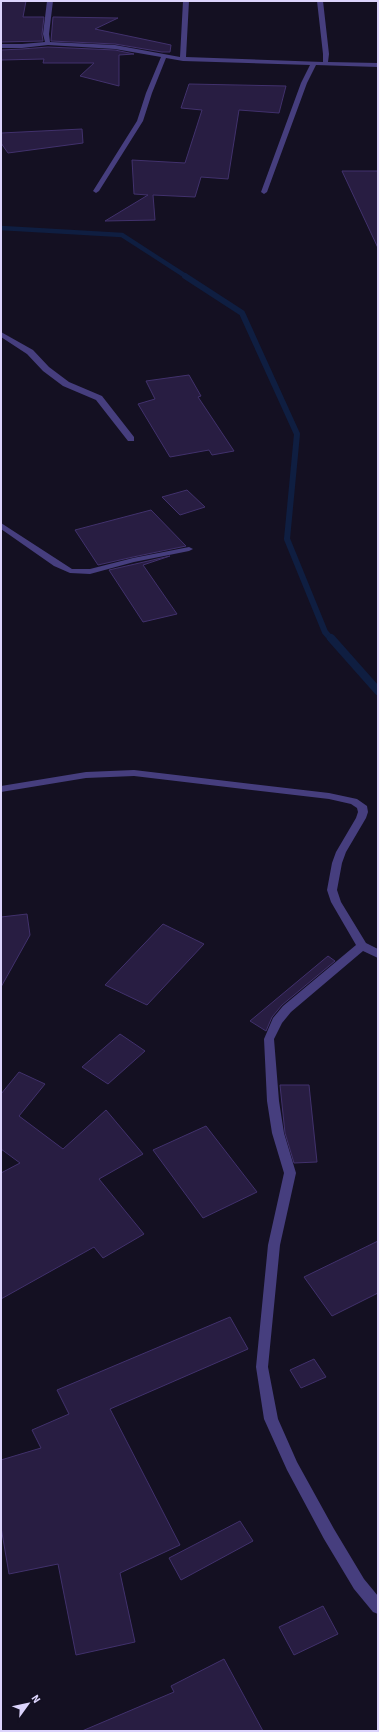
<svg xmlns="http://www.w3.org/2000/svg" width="379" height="1732" viewBox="0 0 379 1732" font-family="'Source Sans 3',sans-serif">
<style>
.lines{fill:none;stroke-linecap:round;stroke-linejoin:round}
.stream-far2{stroke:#0f1e41;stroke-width:4.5}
.stream-far1{stroke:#0f1e41;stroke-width:6}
.stream{stroke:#0f1e41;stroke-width:8}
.building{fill:#281d42;stroke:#41316c}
.minor{fill:#463e7e;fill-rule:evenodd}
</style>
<rect width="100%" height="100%" fill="#141022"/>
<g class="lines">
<path class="stream-far2" d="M1,228L122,235L187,277"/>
<path class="stream-far1" d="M185,276L242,313L297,434L287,539L325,632L331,639"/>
<path class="stream" d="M331,638L378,691"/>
</g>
<g class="building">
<path d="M1,1H26L23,17H44L42,34L43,41L1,42Z"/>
<path d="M53,17L118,18L95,29L171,45L170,52H162L115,44L51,41Z"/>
<path d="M48,47L115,50L134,54L119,55V86L80,76L94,63H43L44,59L1,60V50L22,49Z"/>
<path d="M189,84L286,86L279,113L239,110L228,179L201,177L195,197L153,195L155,220L105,221L148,195L134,194L132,160L185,163L202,110L181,108Z"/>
<path d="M82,129L83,143L8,153L1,143V133Z"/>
<path d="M342,171H378V248Z"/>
<path d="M189,375L201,396L198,397L234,451L212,455L209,450L170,457L138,404L155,399L146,381Z"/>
<path d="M187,490L205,507L180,515L162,497Z"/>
<path d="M151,510L186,546L133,557L98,565L75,530Z"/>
<path d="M170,556L143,565L177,614L143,622L109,570Z"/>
<path d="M27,914L30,935L1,987V917Z"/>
<path d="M163,924L204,944L147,1005L105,985Z"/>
<path d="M328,956L335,961L282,1005L272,1017L266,1031L250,1021Z"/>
<path d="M120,1034L145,1051L108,1084L82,1067Z"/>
<path d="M19,1072L45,1084L19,1116L63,1149L106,1110L143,1154L99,1179L144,1234L103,1258L94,1247L1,1299V1173L20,1163L1,1149V1094Z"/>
<path d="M280,1085H309L317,1162L294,1163L285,1133Z"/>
<path d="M206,1126L257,1192L203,1218L153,1150Z"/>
<path d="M378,1241V1293L332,1316L304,1277Z"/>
<path d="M230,1317L248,1349L110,1409L180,1545L120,1573L135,1642L76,1655L58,1564L9,1574L1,1527V1460L41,1448L32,1430L69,1414L57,1390Z"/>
<path d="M314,1359L326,1377L301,1388L290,1370Z"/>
<path d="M240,1521L253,1541L181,1580L169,1558Z"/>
<path d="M323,1606L338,1634L294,1655L279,1627Z"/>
<path d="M224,1659L263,1731H82L174,1692L171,1686Z"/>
</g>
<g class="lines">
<g class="minor">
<path d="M47,1H53L49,34L50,42L115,45L180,57L183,1H189L186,57L323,62V54L317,1H323L329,54L328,62L378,63V67L316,65L307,83L267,192L264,194L261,192L301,83L310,65L183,61L166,58L152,93L143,121L99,191L96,193L93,191L137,121L146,93L161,57L115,49L48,45L22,48H1V44H22L45,42L43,34Z"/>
<path d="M1,332L33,350L49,367L69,382L102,396L134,437V441H128L96,400L63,386L43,371L27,354L1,337Z"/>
<path d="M1,523L72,569H90L133,558L189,547L193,549L189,551L134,562L90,574L70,573L54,566L1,529Z"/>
<path d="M134,770L329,793L357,799L367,806L368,812L366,818L346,852L342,863L337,890L341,902L366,943L378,949V958L363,951L291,1012L282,1023L274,1039L279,1101L284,1133L296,1173L280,1245L268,1367L278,1419L297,1462L334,1529L364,1579L378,1596V1614L373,1612L354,1589L324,1539L287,1470L264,1419L256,1367L268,1245L284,1173L272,1133L267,1101L264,1039L273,1018L283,1006L356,945L331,902L327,890L332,863L336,852L356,818L358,812L357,808L351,804L329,799L134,776L86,778L1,792V786L86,772Z"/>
</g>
</g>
<rect width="379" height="1732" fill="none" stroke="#dcd4fc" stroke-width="4"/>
<g transform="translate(28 1704) rotate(57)" stroke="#141022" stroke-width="3" paint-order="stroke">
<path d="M0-3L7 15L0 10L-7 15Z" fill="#dcd4fc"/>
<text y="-6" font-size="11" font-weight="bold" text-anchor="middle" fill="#dcd4fc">N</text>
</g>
</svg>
